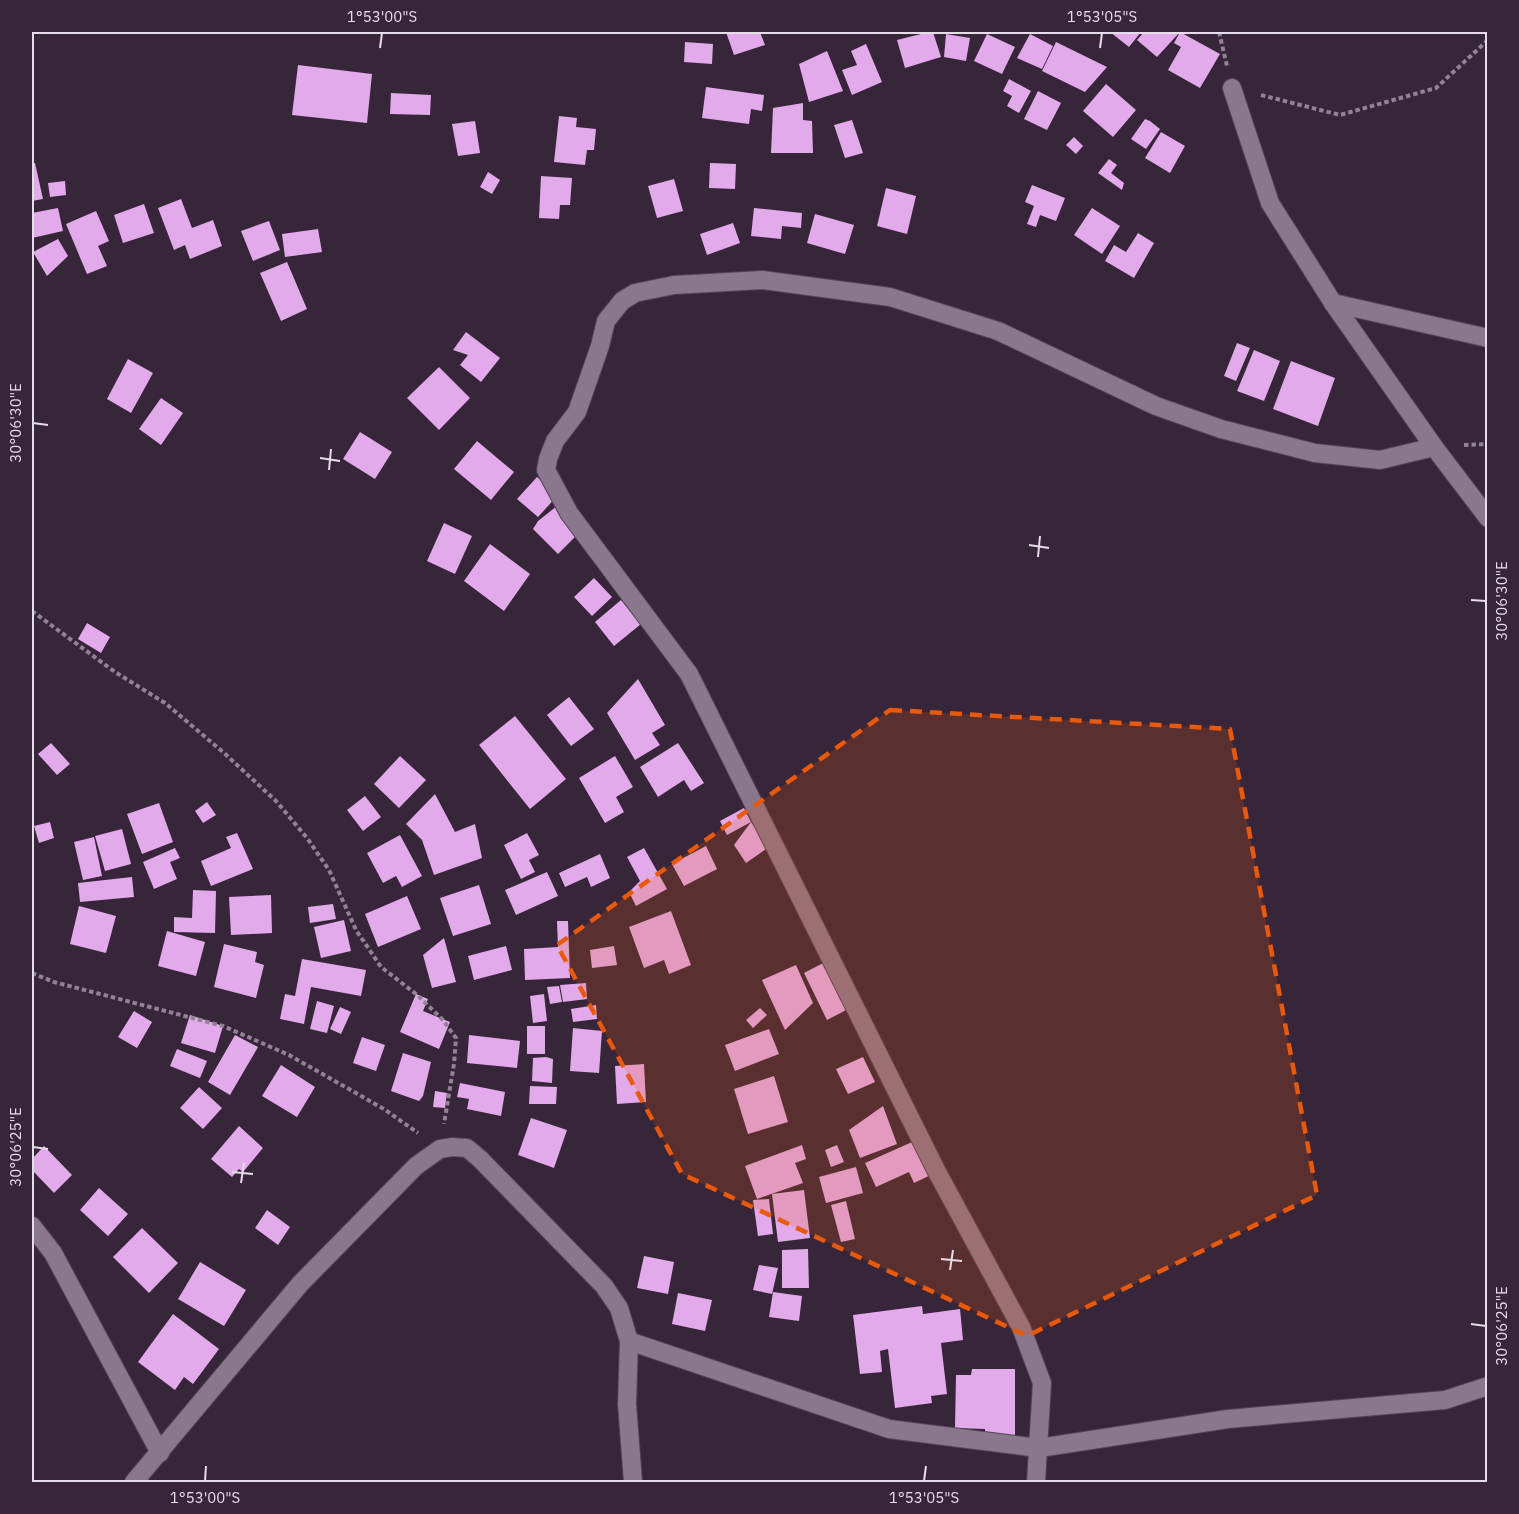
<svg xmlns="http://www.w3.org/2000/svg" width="1519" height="1514" viewBox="0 0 1519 1514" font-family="'IBM Plex Sans',sans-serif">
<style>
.building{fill:#e3aaeb}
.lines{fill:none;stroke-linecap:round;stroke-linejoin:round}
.street-casing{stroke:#524454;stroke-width:20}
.path{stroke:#928394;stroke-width:4;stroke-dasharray:4.5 3;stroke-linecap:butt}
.street{stroke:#8a768d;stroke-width:18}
.marked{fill:#e8590c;fill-opacity:0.2;stroke:#e8590c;stroke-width:4.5;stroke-dasharray:12 8;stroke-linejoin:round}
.ticks{fill:none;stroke:#e7dce9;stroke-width:2}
.neatline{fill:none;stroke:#e7dce9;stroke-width:2}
.ticks-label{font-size:15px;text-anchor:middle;fill:#e7dce9}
</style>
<rect width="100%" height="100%" fill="#372539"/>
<g class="building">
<path d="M726,32H760L765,45L734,55Z"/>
<path d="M929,32H933L941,57L905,68L897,40Z"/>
<path d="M1110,32H1141L1129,47Z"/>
<path d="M1144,32H1180L1157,57L1137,40Z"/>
<path d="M1180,32L1220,54L1200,88L1168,70L1181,47L1174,43Z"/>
<path d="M946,34L970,38L966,61L944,57Z"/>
<path d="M987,34L1015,47L1002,74L974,61Z"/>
<path d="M1030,34L1053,46L1042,69L1017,58Z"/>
<path d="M685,42L713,44L712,64L684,62Z"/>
<path d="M1056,42L1107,67L1085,92L1042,71Z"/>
<path d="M866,44L882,82L852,95L842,70L857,65L851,51Z"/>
<path d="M827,51L843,91L809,102L799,64Z"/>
<path d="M298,65L372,74L367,123L292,115Z"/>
<path d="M1009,79L1031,91L1019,113L1007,106L1012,96L1003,91Z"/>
<path d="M1106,84L1136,110L1113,137L1083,111Z"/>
<path d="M706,87L764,95L762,111L751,109L749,124L702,118Z"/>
<path d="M1038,91L1061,103L1047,130L1024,119Z"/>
<path d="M391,93L431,95L430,115L390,114Z"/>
<path d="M803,103V120L812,121L813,153H771L773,108Z"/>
<path d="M559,116L577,118L576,127L596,129L594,150H587L585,165L554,162Z"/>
<path d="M1145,119L1150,121L1160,129L1146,149L1131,139Z"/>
<path d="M852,120L863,153L845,158L834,125Z"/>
<path d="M475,121L480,153L458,156L452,124Z"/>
<path d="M1161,132L1185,146L1170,173L1145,158Z"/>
<path d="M1074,137L1083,146L1076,154L1066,145Z"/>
<path d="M1109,159L1117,165L1111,173L1124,183L1122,190L1098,173Z"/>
<path d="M32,163H35L43,199L32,201Z"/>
<path d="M710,163L736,164L735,189L709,188Z"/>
<path d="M488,172L500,180L492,194L480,187Z"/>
<path d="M541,176L572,178L570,205H560L559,219L539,218Z"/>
<path d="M674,179L683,211L657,218L648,186Z"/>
<path d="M65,181L66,195L50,197L48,183Z"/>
<path d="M1032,185L1065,198L1056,221L1040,215L1036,227L1027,224L1034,206L1025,202Z"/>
<path d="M886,188L916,196L907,234L877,226Z"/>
<path d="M181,199L192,228L213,220L222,246L190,259L185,245L174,250L158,208Z"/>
<path d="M144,204L154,233L123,243L114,215Z"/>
<path d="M58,208L63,231L32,238V213Z"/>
<path d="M754,208L802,213L801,228L782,226L781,239L751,236Z"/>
<path d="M1092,208L1120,226L1102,254L1074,235Z"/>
<path d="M96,211L109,241L98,246L107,266L87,274L66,224Z"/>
<path d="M815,214L854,225L845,254L807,243Z"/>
<path d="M269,221L280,250L253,261L241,231Z"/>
<path d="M733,223L740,243L707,255L700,234Z"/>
<path d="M318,229L322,252L285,257L282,234Z"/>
<path d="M1138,233L1154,243L1134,278L1105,261L1114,245L1126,252Z"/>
<path d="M58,239L68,256L47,276L33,252Z"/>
<path d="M287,262L307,309L281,321L260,273Z"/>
<path d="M466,332L500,358L481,382L460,365L468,355L453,350Z"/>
<path d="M1237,343L1250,348L1236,381L1224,376Z"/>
<path d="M1254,350L1280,361L1264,401L1237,391Z"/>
<path d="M128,359L153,373L131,413L107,399Z"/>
<path d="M1291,361L1335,378L1318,426L1273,409Z"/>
<path d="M439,367L470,398L439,430L407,398Z"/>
<path d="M161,398L183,413L161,445L139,429Z"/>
<path d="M360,432L392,452L375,479L343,459Z"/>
<path d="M477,441L514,472L491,500L454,469Z"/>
<path d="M537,477L558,495L538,517L517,499Z"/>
<path d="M557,506L581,531L558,554L533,529L538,521Z"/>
<path d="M444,523L472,536L455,574L427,561Z"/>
<path d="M490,544L530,574L504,611L464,581Z"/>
<path d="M594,578L612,597L592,616L574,597Z"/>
<path d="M621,600L641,624L614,646L595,622Z"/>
<path d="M87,623L110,637L101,653L78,639Z"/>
<path d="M638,679L665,725L652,733L660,745L635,760L607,713Z"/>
<path d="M569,697L594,729L571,746L547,715Z"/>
<path d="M515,716L566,779L530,809L479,745Z"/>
<path d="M51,743L70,764L57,775L38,754Z"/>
<path d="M678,743L704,783L691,791L684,780L658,797L640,767Z"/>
<path d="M400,756L426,780L399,808L374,784Z"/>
<path d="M615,756L633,787L616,797L624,812L605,823L579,778Z"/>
<path d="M435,794L455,832L475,824L482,858L434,875L422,840L406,824Z"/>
<path d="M365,796L381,817L363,831L347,810Z"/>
<path d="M207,802L216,815L203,823L195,811Z"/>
<path d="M159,803L173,842L142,854L127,814Z"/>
<path d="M744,808L751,822L727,835L720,821Z"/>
<path d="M50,822L54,838L39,843L34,826Z"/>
<path d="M751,822L769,847L746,863L734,845Z"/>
<path d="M122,829L131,864L105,871L95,836Z"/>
<path d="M237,833L253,869L211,886L201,861L231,848L226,837Z"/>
<path d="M527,833L539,855L529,860L535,872L521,879L504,845Z"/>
<path d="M400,835L422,876L402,887L396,876L383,883L367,853Z"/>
<path d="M94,837L102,876L83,880L74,842Z"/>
<path d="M706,846L717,869L684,886L672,864Z"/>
<path d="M175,848L180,858L170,862L177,879L154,889L143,862Z"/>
<path d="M644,848L667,889L636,906L629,892L640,881L627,857Z"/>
<path d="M600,854L610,878L591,887L587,877L565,887L559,873Z"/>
<path d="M547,872L558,896L516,915L505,890Z"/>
<path d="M132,877L134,897L80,902L78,883Z"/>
<path d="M479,885L491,924L453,936L440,898Z"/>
<path d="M193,890L216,891L215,933L174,932V917L192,918Z"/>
<path d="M271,895L272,933L231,935L229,897Z"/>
<path d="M407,896L421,929L378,947L365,914Z"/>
<path d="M333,904L336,919L310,923L308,907Z"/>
<path d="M79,906L116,916L106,953L70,944Z"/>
<path d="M671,911L691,965L669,974L664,960L644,968L629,927Z"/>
<path d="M344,920L351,951L321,958L314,927Z"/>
<path d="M557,921H568L570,978L525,980L524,949L558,947Z"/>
<path d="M167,931L205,942L196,976L158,966Z"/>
<path d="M444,938L456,982L432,988L423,955Z"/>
<path d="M224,944L257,952L255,962L264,965L256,998L214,987Z"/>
<path d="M506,946L512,970L474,980L468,956Z"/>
<path d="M614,946L617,965L592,968L590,950Z"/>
<path d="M302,959L366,970L361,996L311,987L304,1024L280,1019L285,994L295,996Z"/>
<path d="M829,960L852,1007L827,1020L804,973Z"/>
<path d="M796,965L813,1003L785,1030L762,980Z"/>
<path d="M586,983L587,999L563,1002L560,985Z"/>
<path d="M559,986L562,1002L550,1004L547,987Z"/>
<path d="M416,994L428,999L423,1011L450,1022L439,1049L400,1032Z"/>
<path d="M544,994L547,1021L533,1023L530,996Z"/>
<path d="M317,1001L334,1006L327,1033L310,1029Z"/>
<path d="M596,1005L597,1019L573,1022L571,1009Z"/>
<path d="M340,1007L351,1012L341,1034L330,1029Z"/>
<path d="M760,1008L767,1015L753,1028L746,1020Z"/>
<path d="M134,1011L152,1022L137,1048L118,1037Z"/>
<path d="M190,1015L223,1026L215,1053L181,1043Z"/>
<rect x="527" y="1026" width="18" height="28"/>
<path d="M573,1028L602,1031L599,1073L570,1071Z"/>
<path d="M769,1029L779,1054L735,1071L725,1045Z"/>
<path d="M235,1035L258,1047L230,1095L208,1082Z"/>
<path d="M469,1035L520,1041L517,1068L467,1063Z"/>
<path d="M362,1037L385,1045L376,1071L353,1063Z"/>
<path d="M177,1049L207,1061L200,1078L170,1066Z"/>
<path d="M403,1053L431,1062L423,1096L419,1101L391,1091Z"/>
<path d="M546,1057L553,1059L552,1083L532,1081L533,1058Z"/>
<path d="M863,1057L875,1082L848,1094L836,1069Z"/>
<path d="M644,1064L646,1102L617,1104L615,1066Z"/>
<path d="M281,1065L315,1087L297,1117L262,1096Z"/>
<path d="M774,1076L788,1122L748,1134L734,1089Z"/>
<path d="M460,1083L505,1092L501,1116L467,1109L469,1099L457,1097Z"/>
<path d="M530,1086L557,1087L556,1104H529Z"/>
<path d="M199,1087L222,1108L203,1129L180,1108Z"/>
<path d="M435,1091L447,1093L445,1108L433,1107Z"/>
<path d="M883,1106L897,1144L860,1158L849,1130Z"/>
<path d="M531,1118L567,1130L554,1168L518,1155Z"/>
<path d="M239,1126L263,1148L243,1172L239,1169L232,1177L211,1159Z"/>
<path d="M921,1138L937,1172L914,1183L909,1172L876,1187L865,1163Z"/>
<path d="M802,1145L806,1159L795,1163L803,1183L757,1199L745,1166Z"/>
<path d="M837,1145L844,1162L831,1167L825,1150Z"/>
<path d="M44,1146L72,1175L54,1193L32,1170V1159Z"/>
<path d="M856,1167L863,1193L826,1203L819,1177Z"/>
<path d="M99,1188L128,1214L108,1236L80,1210Z"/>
<path d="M804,1190L810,1238L778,1242L772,1194Z"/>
<path d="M769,1199L773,1234L758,1236L753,1200Z"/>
<path d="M846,1201L855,1239L841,1242L831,1205Z"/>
<path d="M267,1210L290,1227L278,1245L255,1228Z"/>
<path d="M142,1228L178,1263L149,1293L113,1257Z"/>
<path d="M808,1249L809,1288H782V1250Z"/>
<path d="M644,1256L674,1262L668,1294L637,1288Z"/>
<path d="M200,1262L246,1290L224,1326L178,1299Z"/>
<path d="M759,1265L778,1268L772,1294L753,1290Z"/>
<path d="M773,1292L802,1296L799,1321L769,1317Z"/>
<path d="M678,1293L712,1300L705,1331L672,1324Z"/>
<path d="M922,1306L923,1314L960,1309L963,1340L941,1343L947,1394L931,1396L932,1403L895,1408L888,1349L880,1351L882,1372L860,1374L853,1315Z"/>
<path d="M173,1314L219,1349L193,1384L184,1377L175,1390L138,1362Z"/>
<path d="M972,1369H1015V1435H985V1429L955,1428L956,1375H971Z"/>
</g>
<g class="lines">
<defs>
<g id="street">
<path d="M1232,88L1270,203L1333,303L1434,447L1488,518"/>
<path d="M1333,303L1488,338"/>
<path d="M32,1226L53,1253L160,1453"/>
<path d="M629,1341L889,1429L1039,1448L1228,1419L1445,1400L1488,1386"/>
<path d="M134,1482L300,1284L416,1166L440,1149L452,1147L467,1148L480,1159L604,1286L619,1308L629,1341L627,1404L633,1482"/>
<path d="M1036,1482L1042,1383L1021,1327L937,1172L689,674L569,513L546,470L548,459L555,441L577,412L600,346L606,321L622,301L635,293L674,285L762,280L890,297L998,331L1156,406L1221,429L1315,453L1380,460L1434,447"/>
</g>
</defs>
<use href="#street" class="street-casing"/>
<g class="path">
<path d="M1219,32L1227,66"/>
<path d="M1261,95L1340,115L1436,88L1488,40"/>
<path d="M1464,445L1488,444"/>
<path d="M32,611L115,672L165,703L223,752L276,801L307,838L329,870L356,930L381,967L416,994L442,1019L456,1038L454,1064L444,1124"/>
<path d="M32,973L54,982L223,1026L289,1055L384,1109L418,1133"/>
</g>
<use href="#street" class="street"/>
</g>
<path class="marked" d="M890,710L1230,729L1317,1195L1027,1336L682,1174L557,945Z"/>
<path class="ticks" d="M380,48L382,33M1100,48L1102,33M33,423L48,425M320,458L340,461M329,470L331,449M1029,545L1049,548M1038,557L1040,536M1471,600L1486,601M33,1147L48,1149M232,1172L253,1174M241,1183L244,1163M941,1259L962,1261M950,1270L953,1250M1471,1324L1486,1326M205,1481L206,1466M924,1481L926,1466"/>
<rect width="1519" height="1514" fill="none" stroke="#372539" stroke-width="66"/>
<rect x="33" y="33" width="1453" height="1448" class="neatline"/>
<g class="ticks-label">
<text x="382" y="22">1°53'00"S</text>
<text x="1102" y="22">1°53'05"S</text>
<text transform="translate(16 423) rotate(-90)" y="5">30°06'30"E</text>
<text transform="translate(1502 601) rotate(-90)" y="5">30°06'30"E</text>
<text transform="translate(16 1147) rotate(-90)" y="5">30°06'25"E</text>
<text transform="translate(1502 1326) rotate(-90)" y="5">30°06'25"E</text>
<text x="205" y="1503">1°53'00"S</text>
<text x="924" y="1503">1°53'05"S</text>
</g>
</svg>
